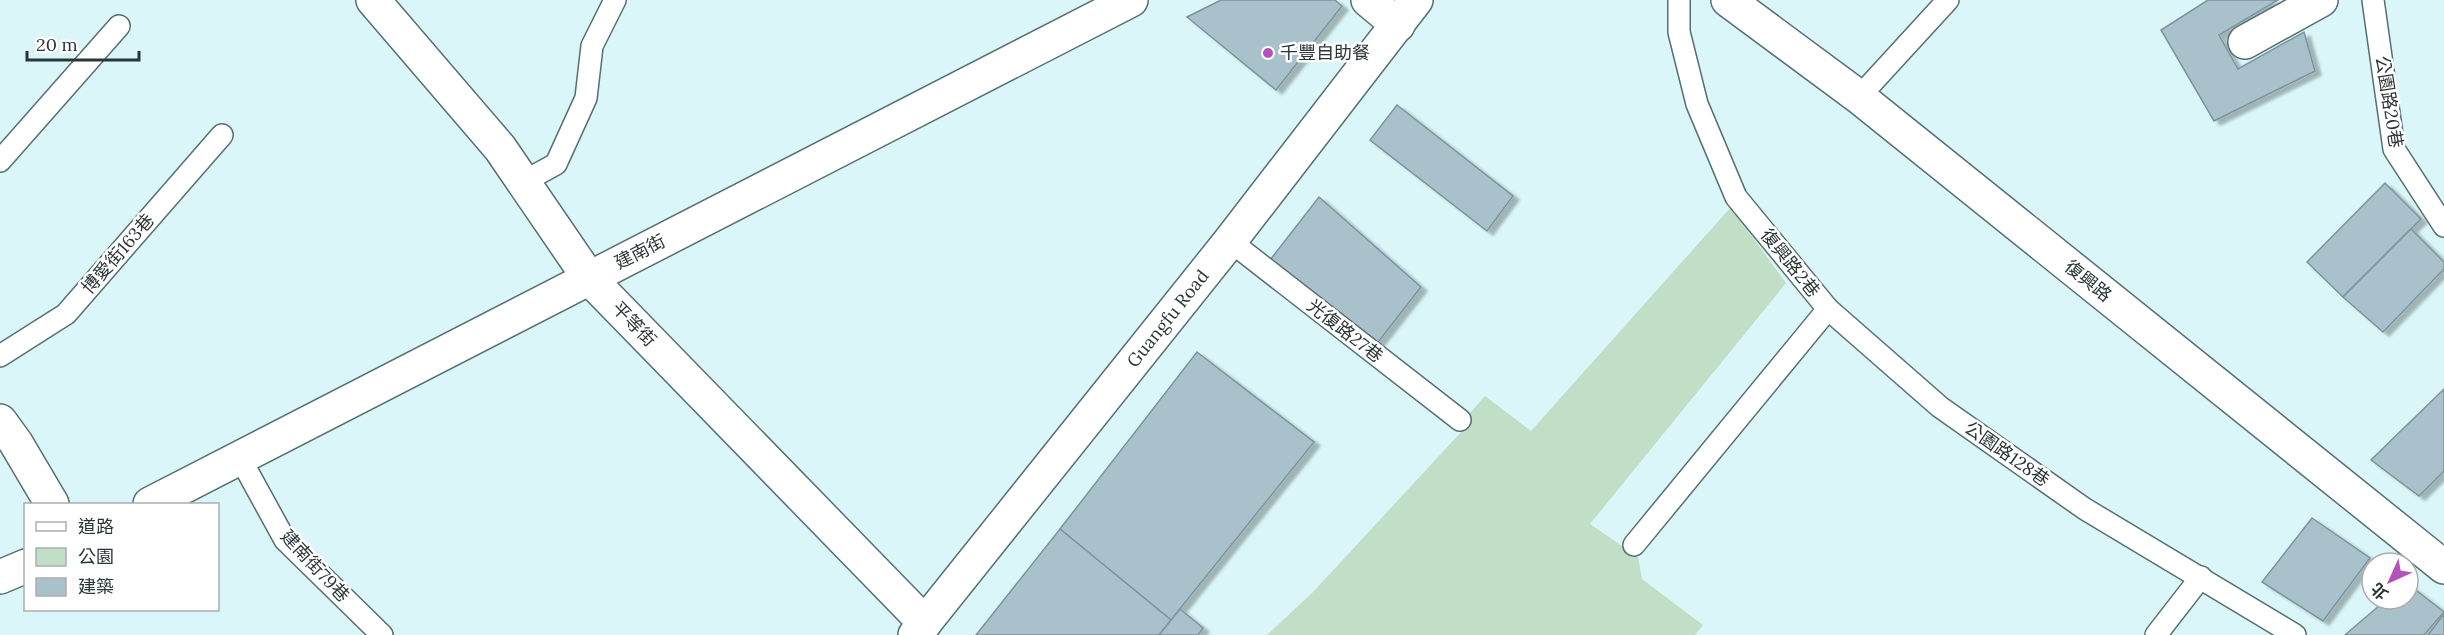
<svg xmlns="http://www.w3.org/2000/svg" width="2444" height="635" viewBox="0 0 2444 635" font-family="Lora,'Noto Sans TC',serif">
<style>
.green{fill:#c1dfc7}
.building{fill:#a9c1cb;stroke:#7d949e;stroke-width:1.5;filter:url(#shadow)}
.lines{fill:none;stroke-linecap:round;stroke-linejoin:round}
.service-casing{stroke:#567071;stroke-width:24}
.minor-casing{stroke:#567071;stroke-width:36}
.service{stroke:#fff;stroke-width:21}
.minor{stroke:#fff;stroke-width:33}
.poi-dot{fill:#b352b9;stroke:#fff;stroke-width:2}
.labels{text-anchor:middle;stroke-width:5;stroke-linejoin:round;paint-order:stroke}
.poi-label{font-size:18px;fill:#2a3536;stroke:#fff;text-anchor:start}
.street-label{font-size:18px;fill:#2a3536;stroke:#fff}
</style>
<defs>
<filter id="shadow"><feDropShadow dx="6" dy="4" stdDeviation="1.5" flood-color="#0004"/></filter>
</defs>
<rect width="100%" height="100%" fill="#daf6f8"/>
<path class="green" d="M1731,207L1786,283L1590,524L1638,557L1642,579L1703,625L1695,635H1267L1313,592L1463,430L1468,415L1485,396L1531,431Z"/>
<g class="building">
<path d="M1221,0H1335L1342,6L1276,90L1187,17Z"/>
<path d="M2208,0H2278L2219,35L2238,69L2304,32L2315,71L2214,121L2161,30Z"/>
<path d="M1397,105L1513,196L1487,231L1370,140Z"/>
<path d="M2385,183L2421,219L2343,297L2307,262Z"/>
<path d="M1319,197L1421,287L1375,346L1270,260Z"/>
<path d="M2411,229L2444,262V269L2383,332L2343,297Z"/>
<path d="M1197,352L1314,442L1171,620L1060,529Z"/>
<path d="M2444,389V471L2419,496L2371,460Z"/>
<path d="M2312,518L2370,558L2323,621L2262,582Z"/>
<path d="M1060,529L1171,620L1159,635H976Z"/>
<path d="M2408,584L2444,612L2424,635H2345L2387,599H2408Z"/>
<path d="M1180,609L1203,628L1198,635H1159Z"/>
<path d="M2444,614V635H2428Z"/>
</g>
<g class="lines">
<defs>
<g id="service">
<path d="M1679,0V32L1697,104L1736,197L1828,309L1940,407L2085,509L2295,635"/>
<path d="M2373,0L2394,149L2444,226"/>
<path d="M1859,97L1948,0"/>
<path d="M0,161L119,26"/>
<path d="M523,182L556,164L586,98L592,46L615,0"/>
<path d="M1230,241L1460,420"/>
<path d="M0,356L66,314L222,135"/>
<path d="M240,458L285,540L382,635"/>
<path d="M1634,545L1828,309"/>
<path d="M2156,635L2201,577"/>
</g>
<g id="minor">
<path d="M373,0L500,148L589,278L925,623"/>
<path d="M1368,0L1398,25"/>
<path d="M1728,0L1859,97L2444,567"/>
<path d="M2245,42L2321,0"/>
<path d="M0,421L16,443L52,504"/>
<path d="M150,504L1131,0"/>
<path d="M0,577L26,566"/>
<path id="s1" d="M915,635L1230,241L1416,0"/>
</g>
</defs>
<use href="#service" class="service-casing"/>
<use href="#minor" class="minor-casing"/>
<use href="#service" class="service"/>
<use href="#minor" class="minor"/>
</g>
<circle class="poi-dot" cx="1268" cy="53" r="6"/>
<g class="labels">
<g class="poi-label">
<text x="1280" y="59">千豐自助餐</text>
</g>
<g class="street-label">
<text transform="translate(2389 102) rotate(81)" y="6">公園路20巷</text>
<text transform="translate(640 252) rotate(-27)" y="6">建南街</text>
<text transform="translate(118 254) rotate(-49)" y="6">博愛街163巷</text>
<text transform="translate(1790 263) rotate(51)" y="6">復興路2巷</text>
<text transform="translate(2088 281) rotate(39)" y="6">復興路</text>
<text dy="6" stroke="none"><textPath href="#s1" startOffset="405">Guangfu Road</textPath></text>
<text transform="translate(634 324) rotate(46)" y="6">平等街</text>
<text transform="translate(1345 331) rotate(38)" y="6">光復路27巷</text>
<text transform="translate(2007 454) rotate(35)" y="6">公園路128巷</text>
<text transform="translate(315 566) rotate(47)" y="6">建南街79巷</text>
</g>
</g>
<rect x="24" y="503" width="195" height="108" fill="#ffffff" stroke="#aaaeaf" stroke-width="1.5"/>
<rect x="36" y="522" width="30" height="9" fill="#ffffff" stroke="#aaaeaf" stroke-width="1.5"/>
<text x="78" y="533" font-size="18" fill="#2a3536">道路</text>
<rect x="36" y="548" width="30" height="18" fill="#c1dfc7" stroke="#aaaeaf" stroke-width="1.5"/>
<text x="78" y="563" font-size="18" fill="#2a3536">公園</text>
<rect x="36" y="578" width="30" height="18" fill="#a9c1cb" stroke="#aaaeaf" stroke-width="1.5"/>
<text x="78" y="593" font-size="18" fill="#2a3536">建築</text>
<g transform="translate(2390 581) rotate(225)"><circle r="28" fill="#ffffff" stroke="#aaaeaf" stroke-width="1.5"/>
<path d="M0-4.5L10 22L0 15L-10 22Z" fill="#b352b9"/>
<text y="-9" font-size="16" font-weight="bold" text-anchor="middle" fill="#2a3536">北</text>
</g>
<path d="M27 51v9h112v-9" fill="none" stroke="#2a3536" stroke-width="3"/>
<text x="36" y="51" font-size="18" fill="#2a3536" stroke="#ffffff" stroke-width="4.5" paint-order="stroke">20 m</text>
</svg>
